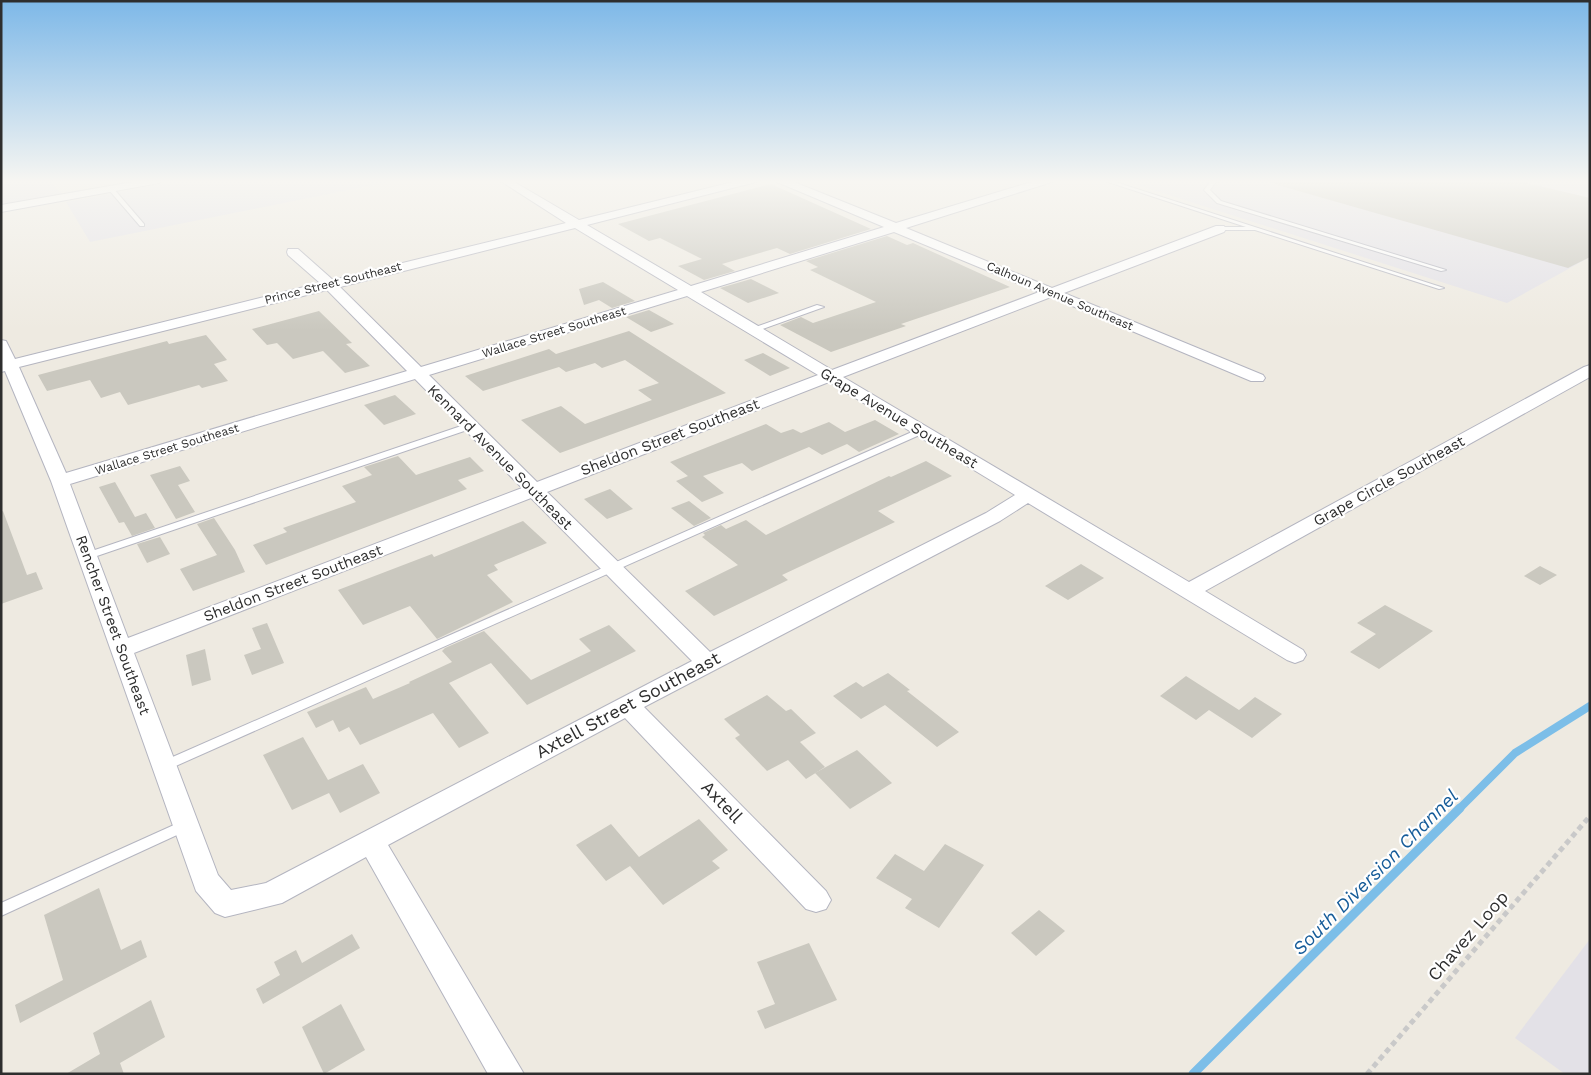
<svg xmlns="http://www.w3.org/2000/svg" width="1591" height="1075" viewBox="0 0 1591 1075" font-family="'Work Sans',sans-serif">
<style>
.industrial{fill:#e3e1e7}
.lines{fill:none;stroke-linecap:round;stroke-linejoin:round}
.stream-far1{stroke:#7cbee8;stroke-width:8}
.stream{stroke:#7cbee8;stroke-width:9}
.building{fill:#cac8bf}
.lane-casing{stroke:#b4b5c0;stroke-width:2}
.street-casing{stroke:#b4b5c0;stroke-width:2}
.path{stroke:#c9c9c9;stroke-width:5;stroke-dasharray:5.5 4;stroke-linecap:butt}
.lane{fill:#fff;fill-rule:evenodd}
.street{fill:#fff;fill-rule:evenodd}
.labels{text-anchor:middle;stroke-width:4.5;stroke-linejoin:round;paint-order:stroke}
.far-street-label{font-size:12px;fill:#2e2e2e;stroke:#fff}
.street-label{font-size:15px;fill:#2e2e2e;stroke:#fff}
.near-street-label{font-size:18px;fill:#2e2e2e;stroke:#fff}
.near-water-label{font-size:19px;font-style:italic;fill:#165c99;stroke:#fff}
</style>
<rect width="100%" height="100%" fill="#eeeae1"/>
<g class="industrial">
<path d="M1,180H49L62,194L1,205Z"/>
<path d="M182,180H398L90,242L66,202Z"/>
<path d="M1122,180H1590V257L1507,303Z"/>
<path d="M1590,939V1074H1565L1515,1038Z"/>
</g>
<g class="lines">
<path class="stream-far1" d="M1459,809L1515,753L1590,706"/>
<path class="stream" d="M1193,1074L1460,808"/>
</g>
<g class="building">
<path d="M1275,180H1515L1590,198V257L1568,268L1274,184Z"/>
<path d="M771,184L871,229L790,254L777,248L722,264L735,271L704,280L678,266L702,259L660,238L649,241L618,224Z"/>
<path d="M887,236L907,245L913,243L1010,287L901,324L906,326L831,352L780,325L801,317L813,323L876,302L810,270L818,267L806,261Z"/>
<path d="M751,279L779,293L748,303L720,288Z"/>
<path d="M603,282L635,301L612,308L599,300L584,305L579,289Z"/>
<path d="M649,310L674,324L651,332L626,317Z"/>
<path d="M319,311L352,343L346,344L370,366L345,373L323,351L293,359L277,343L267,345L252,329Z"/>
<path d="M629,331L726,393L560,453L521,420L561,406L585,424L652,400L638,390L659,383L625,360L602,368L595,363L566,372L559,367L483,391L465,376L549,349L556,354Z"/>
<path d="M206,335L227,360L214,364L228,381L202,388L199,385L128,405L120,392L101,398L90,380L47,391L38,375L167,341L169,344Z"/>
<path d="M763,353L790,368L770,376L744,360Z"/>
<path d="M395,395L416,414L384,425L364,405Z"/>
<path d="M875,420L899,434L859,452L847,444L822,455L809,447L752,471L742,463L703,476L724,493L702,502L676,481L688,476L670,462L766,424L781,433L793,429L801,433L829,422L845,432Z"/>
<path d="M398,456L416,475L470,457L484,471L458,480L467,489L266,565L253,545L287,532L283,528L356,502L342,486L372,475L364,467Z"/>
<path d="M926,461L952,476L878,511L895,522L782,575L788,580L714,616L685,591L738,565L702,537L705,535L703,533L721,525L726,529L746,520L766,535L889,476L891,477Z"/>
<path d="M180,466L190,481L178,485L195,512L176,519L150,475Z"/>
<path d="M115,482L135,517L146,513L155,528L132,536L124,522L119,523L99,487Z"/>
<path d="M610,489L633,509L607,519L584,499Z"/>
<path d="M689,501L711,518L694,526L671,508Z"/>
<path d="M3,511L27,575L36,572L43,589L1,604V512Z"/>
<path d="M214,518L235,550L245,572L193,591L180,569L217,555L197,524Z"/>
<path d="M523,521L547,543L494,565L498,570L487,575L513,602L437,639L410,606L363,625L338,590L432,554L434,557Z"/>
<path d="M160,537L170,554L147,563L137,544Z"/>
<path d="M1081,564L1104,578L1068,600L1045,586Z"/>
<path d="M1540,566L1557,575L1540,585L1524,576Z"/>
<path d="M1385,605L1433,631L1379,669L1350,652L1376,634L1357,623Z"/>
<path d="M267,623L284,663L252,675L244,655L261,649L252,628Z"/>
<path d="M609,625L636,651L527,705L491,663L449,683L489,733L459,748L433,713L360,745L349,727L339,732L333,720L316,728L307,712L366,687L373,699L410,683L409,682L452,662L442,651L445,648L484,631L531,680L591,651L579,639Z"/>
<path d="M205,649L211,680L192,686L186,655Z"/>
<path d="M888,673L910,690L907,691L959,732L937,747L885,705L861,719L833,696L856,682L863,687Z"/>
<path d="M1186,676L1239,710L1255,697L1282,714L1252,738L1209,710L1196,720L1160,696Z"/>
<path d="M767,695L786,711L791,709L816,733L800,742L825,767L806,779L788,760L767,771L735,738L740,735L724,719Z"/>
<path d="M303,737L328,780L363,764L380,793L340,813L329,793L292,810L263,755Z"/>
<path d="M857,750L892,783L850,809L815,773Z"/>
<path d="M699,819L728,850L712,861L720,868L663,905L630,866L606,881L576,845L611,824L639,857Z"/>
<path d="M945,844L984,865L939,928L905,908L912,899L876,878L895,854L924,871Z"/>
<path d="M99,888L121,950L141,940L147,957L20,1023L15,1005L63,980L44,915Z"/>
<path d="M1039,910L1065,931L1036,956L1011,933Z"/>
<path d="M352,934L360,948L263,1004L256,989L280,975L274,962L296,950L302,963Z"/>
<path d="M809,943L837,1000L765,1029L757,1011L775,1004L757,962Z"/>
<path d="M151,1000L165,1037L120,1063L124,1074H66L100,1054L93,1033Z"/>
<path d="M341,1004L365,1050L324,1074L302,1027Z"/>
</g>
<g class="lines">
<defs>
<g id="lane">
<path d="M1102,180H1109L1444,288L1439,289L1255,230H1218V228L1220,227H1246Z"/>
<path d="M1215,180H1222L1215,183L1210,190L1221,201L1446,270L1441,271L1217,203L1204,190L1211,181Z"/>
<path d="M109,188H113L144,224V226H140L109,190Z"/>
<path d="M817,305L824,307L757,331H754L750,329Z"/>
<path d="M470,423L473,424L474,426L473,428L91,558H83L82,556L83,554Z"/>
<path d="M921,428L925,431L924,433L169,769L164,771L159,769L158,766L159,763Z"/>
<path d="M185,820L190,821L192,825L190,829L1,916V903Z"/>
</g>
<g id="street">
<path d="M144,180H164L159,183L1,212V205Z"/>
<path d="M499,180H511L579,220L741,180H757L756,182L587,225L691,286L884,227L777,182L776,180H789L896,223L1038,180H1053L1052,182L906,228L1052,288L1216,226H1224L1226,229L1224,232L1064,293L1263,375L1265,378L1263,381H1251L1051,297L843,377L1189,582L1584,367L1590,365V377L1205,591L1303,650L1306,655L1303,660L1295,663L1287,660L1028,503L1000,521L644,707L826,891L831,900L826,909L816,912L806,909L625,718L388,845L524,1074H488L366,857L282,903L225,917L215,913L196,891L51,481L5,371L1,372V340L6,341L15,359L320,283L288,255L287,252L288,249H298L333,280L566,223ZM575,228L678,290L421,367L340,287ZM894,232L1039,292L832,370L701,292ZM327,290L407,371L66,473L19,367ZM687,296L818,375L537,482L429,375ZM415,379L522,488L128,638L70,484ZM829,382L1015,495L986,513L710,652L547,492ZM531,498L692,661L266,883L231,890L218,875L134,653Z"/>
</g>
</defs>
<use href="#lane" class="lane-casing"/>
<use href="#street" class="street-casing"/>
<path class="path" d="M1367,1074L1590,816"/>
<use href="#lane" class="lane"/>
<use href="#street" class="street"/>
</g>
<linearGradient id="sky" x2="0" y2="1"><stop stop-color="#7db8e8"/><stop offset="0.55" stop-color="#f7f6f2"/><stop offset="1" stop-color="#f7f6f2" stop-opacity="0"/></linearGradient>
<rect width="1591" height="330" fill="url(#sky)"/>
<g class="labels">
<g class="far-street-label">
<text transform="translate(333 283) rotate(-14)" y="4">Prince Street Southeast</text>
<text transform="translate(1060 296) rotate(23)" y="4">Calhoun Avenue Southeast</text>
<text transform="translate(554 332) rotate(-17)" y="4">Wallace Street Southeast</text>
<text transform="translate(167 449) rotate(-17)" y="4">Wallace Street Southeast</text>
</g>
<g class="street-label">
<text transform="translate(899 418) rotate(31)" y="5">Grape Avenue Southeast</text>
<text transform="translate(670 437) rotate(-21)" y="5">Sheldon Street Southeast</text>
<text transform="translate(500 457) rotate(45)" y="5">Kennard Avenue Southeast</text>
<text transform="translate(1389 481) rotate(-29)" y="5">Grape Circle Southeast</text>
<text transform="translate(293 583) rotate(-21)" y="5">Sheldon Street Southeast</text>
<text transform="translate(113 625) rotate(70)" y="5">Rencher Street Southeast</text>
</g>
<g class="near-street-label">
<text transform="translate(628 705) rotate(-28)" y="6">Axtell Street Southeast</text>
<text transform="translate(722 802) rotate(46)" y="6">Axtell</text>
<text transform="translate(1468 936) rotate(-49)" y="6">Chavez Loop</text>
</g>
<g class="near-water-label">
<text transform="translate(1375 872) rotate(-45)" y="7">South Diversion Channel</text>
</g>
</g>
<rect width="1591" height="1075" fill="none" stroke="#2e2e2e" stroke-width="5"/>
</svg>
